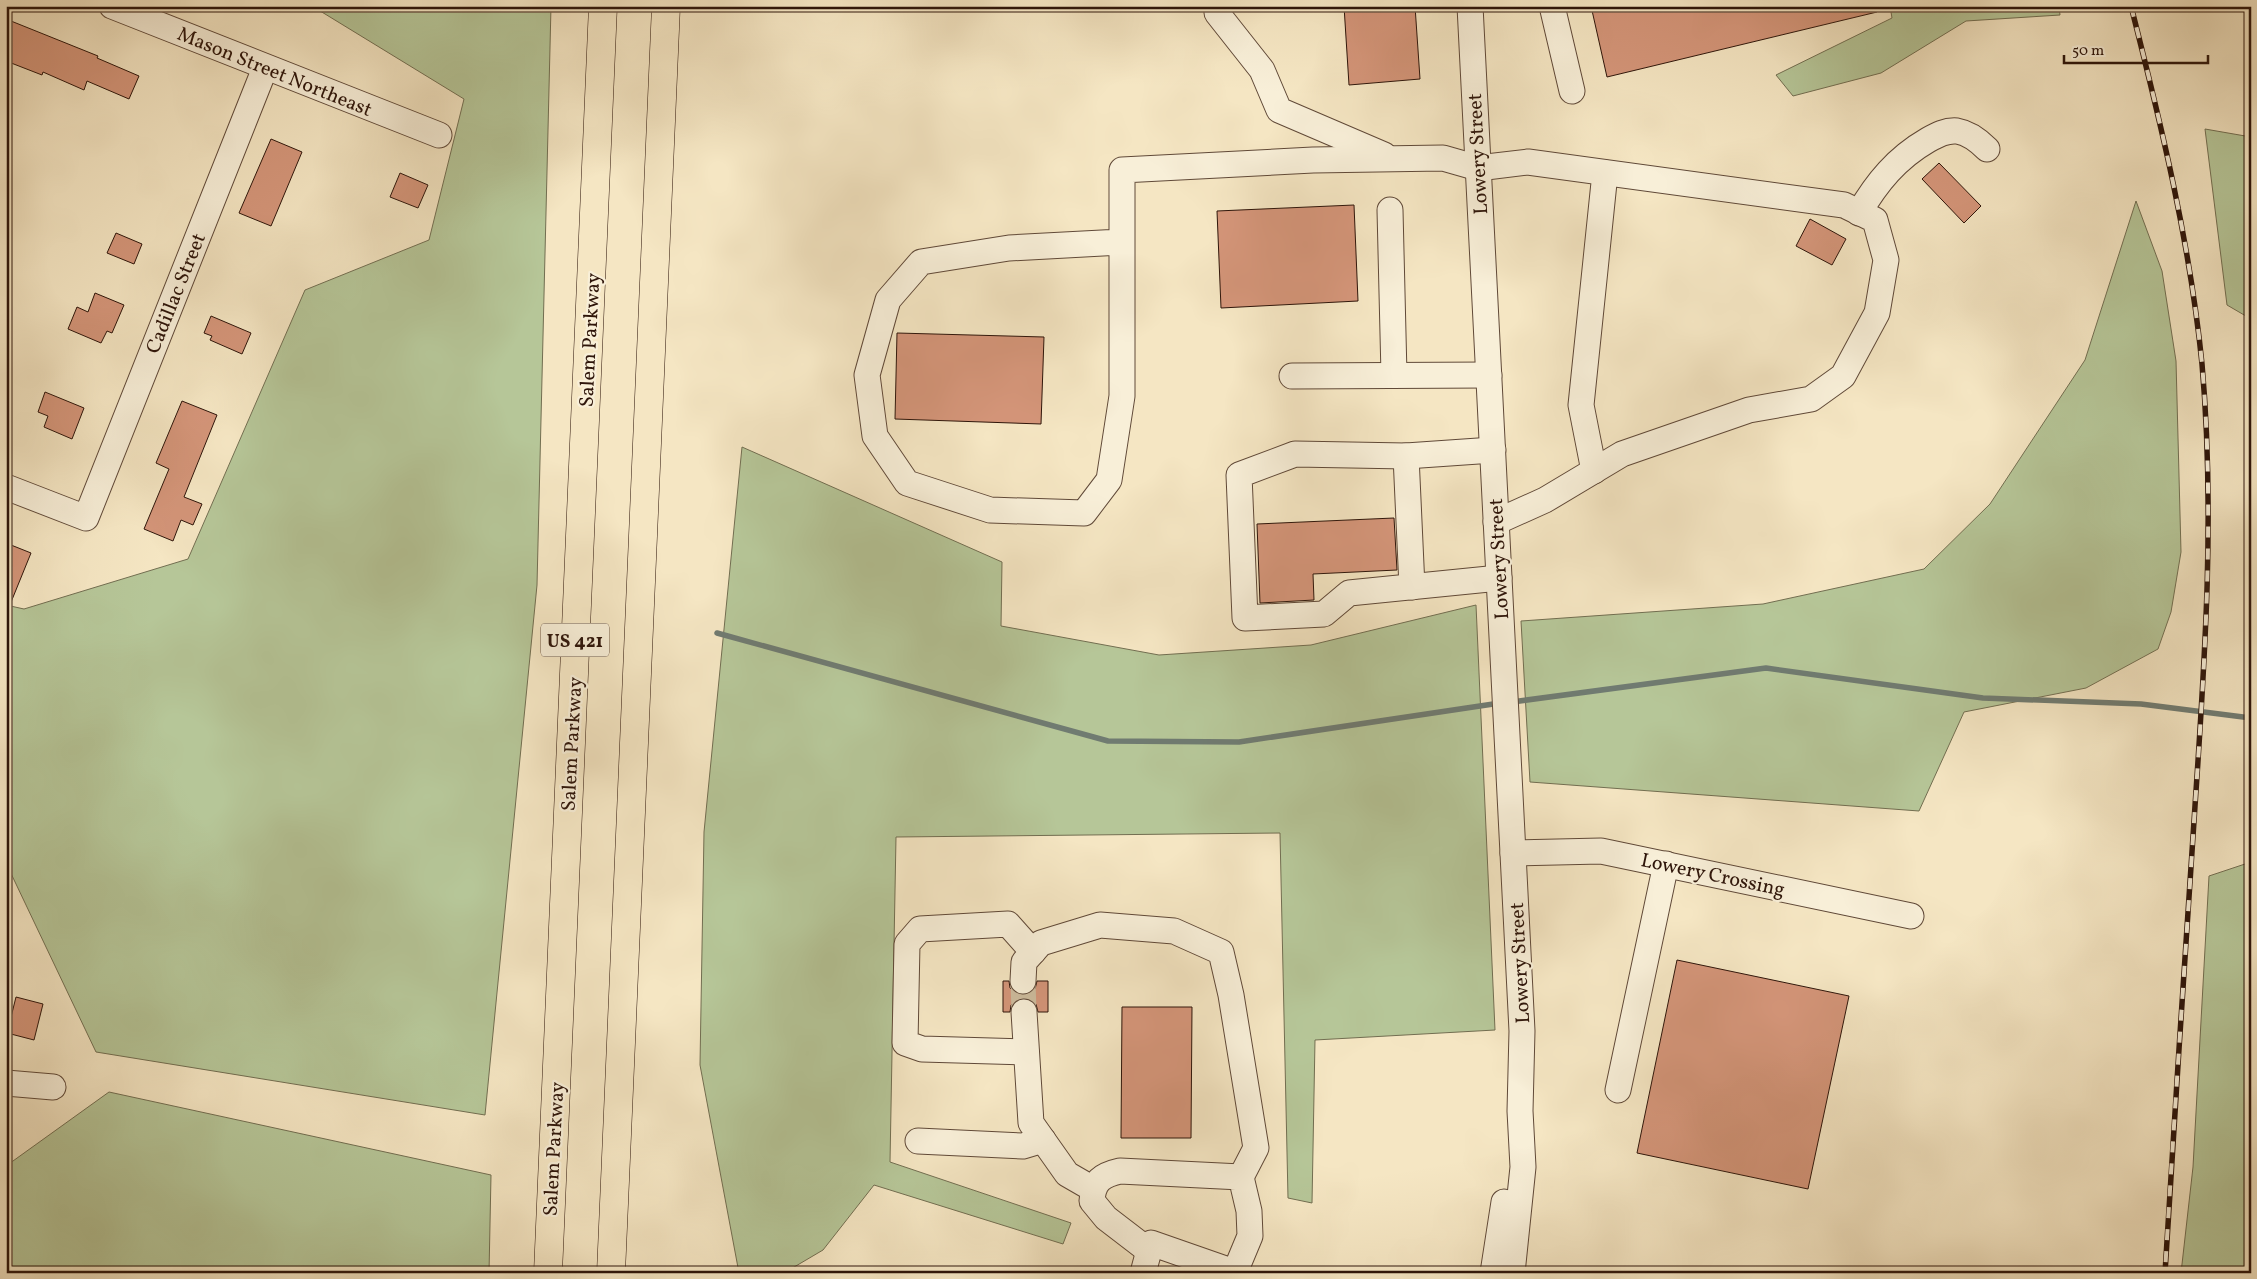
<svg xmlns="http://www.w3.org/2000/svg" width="2257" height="1279" viewBox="0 0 2257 1279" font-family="Vollkorn,serif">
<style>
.green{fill:#b6c698;stroke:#726e51}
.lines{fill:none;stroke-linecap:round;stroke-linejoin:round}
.stream{stroke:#707b71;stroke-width:5.5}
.building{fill:#d49579;stroke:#2e150a}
.minor-tunnel{stroke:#cdbc9e;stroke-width:25;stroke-dasharray:25 12;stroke-linecap:butt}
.minor-casing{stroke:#604938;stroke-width:27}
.highway-casing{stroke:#2e150a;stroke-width:29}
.minor{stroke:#f8efd8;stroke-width:25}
.highway{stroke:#f5e6c3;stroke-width:28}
.rail-casing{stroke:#2e150a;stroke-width:5.5}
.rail{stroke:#f8efd8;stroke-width:4;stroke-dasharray:11;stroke-linecap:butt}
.labels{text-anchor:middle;stroke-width:4.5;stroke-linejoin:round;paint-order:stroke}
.shield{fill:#f8efd8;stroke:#6b5648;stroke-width:1}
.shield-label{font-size:19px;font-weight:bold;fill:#2e150a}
.street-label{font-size:20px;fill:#2e150a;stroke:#f8efd8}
</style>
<rect width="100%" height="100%" fill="#f5e6c3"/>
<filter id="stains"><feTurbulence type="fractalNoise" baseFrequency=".004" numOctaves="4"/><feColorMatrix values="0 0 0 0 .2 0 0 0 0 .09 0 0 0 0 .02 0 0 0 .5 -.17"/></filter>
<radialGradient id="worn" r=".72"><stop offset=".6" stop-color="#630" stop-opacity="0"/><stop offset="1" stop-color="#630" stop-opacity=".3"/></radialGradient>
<g class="green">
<path d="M312,6H551L537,585L485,1115L96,1052L6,863V605L24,609L188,559L305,290L429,240L464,99Z"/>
<path d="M1890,6H2059L2060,15L1966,21L1881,73L1793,96L1776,75L1892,18Z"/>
<path d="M2205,129L2251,137V319L2227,305Z"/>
<path d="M2136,201L2162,271L2176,361L2181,552L2171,612L2158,649L2086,688L1964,712L1919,811L1530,782L1521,621L1763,604L1924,569L1990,504L2085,360Z"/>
<path d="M742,447L1002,562L1001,626L1159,655L1311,645L1476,605L1495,1030L1315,1040L1312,1203L1288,1198L1280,833L896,837L890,1162L1071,1223L1063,1244L874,1185L823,1250L784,1273H739L700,1065L704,832Z"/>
<path d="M2251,862V1273H2181L2193,1167L2209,876Z"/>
<path d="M109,1092L491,1175L489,1273H6V1166Z"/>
</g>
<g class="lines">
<g class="stream">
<path d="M717,633L1108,741L1239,742L1500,703"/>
<path d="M1512,702L1766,668L1983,698L2141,704L2251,718"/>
</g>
</g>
<g class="building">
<path d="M1344,6H1415L1420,79L1349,85Z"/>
<path d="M1591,6H1876L1877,12L1607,77Z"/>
<path d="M6,19L98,56L97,58L139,76L129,99L87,81L84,90L43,72L42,75L6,61Z"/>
<path d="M271,139L302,152L271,226L239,213Z"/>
<path d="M1939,163L1981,206L1964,223L1922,179Z"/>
<path d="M400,173L428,185L418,208L390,197Z"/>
<path d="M1354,205L1358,301L1221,308L1217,211Z"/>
<path d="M1810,219L1846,239L1832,265L1796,246Z"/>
<path d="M116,233L142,244L134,264L107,253Z"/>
<path d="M95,293L124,305L112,333L107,331L101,343L68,329L77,307L88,312Z"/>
<path d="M211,316L251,333L242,354L210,340L212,336L204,333Z"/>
<path d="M897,333L1044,337L1041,424L895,419Z"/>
<path d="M45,392L84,408L72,439L44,427L48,416L38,412Z"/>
<path d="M182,401L217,415L184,497L202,504L193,525L181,520L173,541L144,529L169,469L156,463Z"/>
<path d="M1394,518L1397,570L1313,574L1314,600L1260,603L1257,524Z"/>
<path d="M6,543L31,553L7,612H6Z"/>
<path d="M1677,960L1849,996L1808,1189L1637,1153Z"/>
<path d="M1003,981H1009L1010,988L1015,993L1023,995L1030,994L1035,989L1037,981H1048V1012H1038L1036,1004L1030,999L1024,998L1016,1000L1011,1005L1010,1012H1003Z"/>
<path d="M16,997L43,1004L34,1040L7,1033Z"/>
<path d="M1122,1007H1192L1191,1138H1121Z"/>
</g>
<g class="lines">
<path class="minor-tunnel" d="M1023,981L1024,1012"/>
<defs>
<g id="minor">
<path d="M112,6L439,135"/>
<path d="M1217,6V13L1262,70L1279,110L1384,155"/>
<path d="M1470,6L1522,1031L1520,1111L1523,1167L1512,1273"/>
<path d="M1552,6L1572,91"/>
<path d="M1390,210L1394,375"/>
<path d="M1859,213C1877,182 1897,158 1928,140C1937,135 1946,130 1957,131C1969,133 1979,141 1987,149"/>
<path d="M1121,242L1009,248L921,262L888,300L867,375L875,436L907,483L990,510L1084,513L1109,480L1122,396V170L1313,160L1443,158L1478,168L1528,162L1844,205L1875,220L1886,260L1877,313L1843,376L1811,399L1749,410L1622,454L1545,500L1496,522"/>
<path d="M1292,376L1489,375"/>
<path d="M1493,450L1406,456L1295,454L1239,475L1245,618L1324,614L1349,593L1499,578"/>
<path d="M1406,456L1412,587"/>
<path d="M1594,471L1581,405L1605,173"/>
<path d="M6,487L86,518L265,68"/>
<path d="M1513,853L1601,851L1911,916"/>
<path d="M1023,981L1024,962L1041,943L1100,925L1174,931L1221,952L1231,995L1256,1148L1241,1177"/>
<path d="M1024,1012L1031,1123L1067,1174L1093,1189"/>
<path d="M1026,1052L922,1049L905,1043L907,944L920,929L1008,924L1033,952"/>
<path d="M6,1083L53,1087"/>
<path d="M1618,1090L1666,864"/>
<path d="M918,1141L1023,1146L1043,1140"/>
<path d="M1149,1251L1106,1218L1092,1201C1093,1181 1102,1175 1120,1171L1241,1177L1249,1211L1250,1236L1235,1272"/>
<path d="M1143,1273L1151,1243L1237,1273"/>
<path d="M1493,1273L1504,1202"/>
</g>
<g id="highway">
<path d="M548,1273L603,6"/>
<path d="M611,1273L666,6"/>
</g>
</defs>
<use href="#minor" class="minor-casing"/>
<use href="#highway" class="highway-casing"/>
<use href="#minor" class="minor"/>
<use href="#highway" class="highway"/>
<defs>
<path id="rail" d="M2131,6C2161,124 2190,243 2202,364C2215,511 2205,659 2195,806C2185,962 2174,1117 2165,1273"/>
</defs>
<use href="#rail" class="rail-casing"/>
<use href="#rail" class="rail"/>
</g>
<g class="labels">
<rect class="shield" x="541" y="623.5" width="68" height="33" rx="4"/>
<g class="shield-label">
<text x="575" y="647">US 421</text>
</g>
<g class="street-label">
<text transform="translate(275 71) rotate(22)" y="7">Mason Street Northeast</text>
<text transform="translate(1477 154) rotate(-93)" y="7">Lowery Street</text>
<text transform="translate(175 293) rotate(-68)" y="7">Cadillac Street</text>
<text transform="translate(589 340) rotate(-87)" y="7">Salem Parkway</text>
<text transform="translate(1498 559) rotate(-93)" y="7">Lowery Street</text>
<text transform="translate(571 744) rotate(-87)" y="7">Salem Parkway</text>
<text transform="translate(1713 874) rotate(12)" y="7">Lowery Crossing</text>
<text transform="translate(1519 963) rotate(-93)" y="7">Lowery Street</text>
<text transform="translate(553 1149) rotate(-87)" y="7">Salem Parkway</text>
</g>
</g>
<rect width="2257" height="1279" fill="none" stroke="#f5e6c3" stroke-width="25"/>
<rect x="8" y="8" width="2242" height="1264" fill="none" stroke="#2e150a" stroke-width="2.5"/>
<rect x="12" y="12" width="2232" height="1254" fill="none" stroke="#2e150a"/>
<path d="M2064 55v8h144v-8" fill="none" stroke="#2e150a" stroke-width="2.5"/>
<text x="2072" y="55" font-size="15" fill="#2e150a" stroke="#f8efd8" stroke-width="4" paint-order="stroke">50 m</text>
<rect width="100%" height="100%" filter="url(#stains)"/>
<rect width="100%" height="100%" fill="url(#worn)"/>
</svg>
